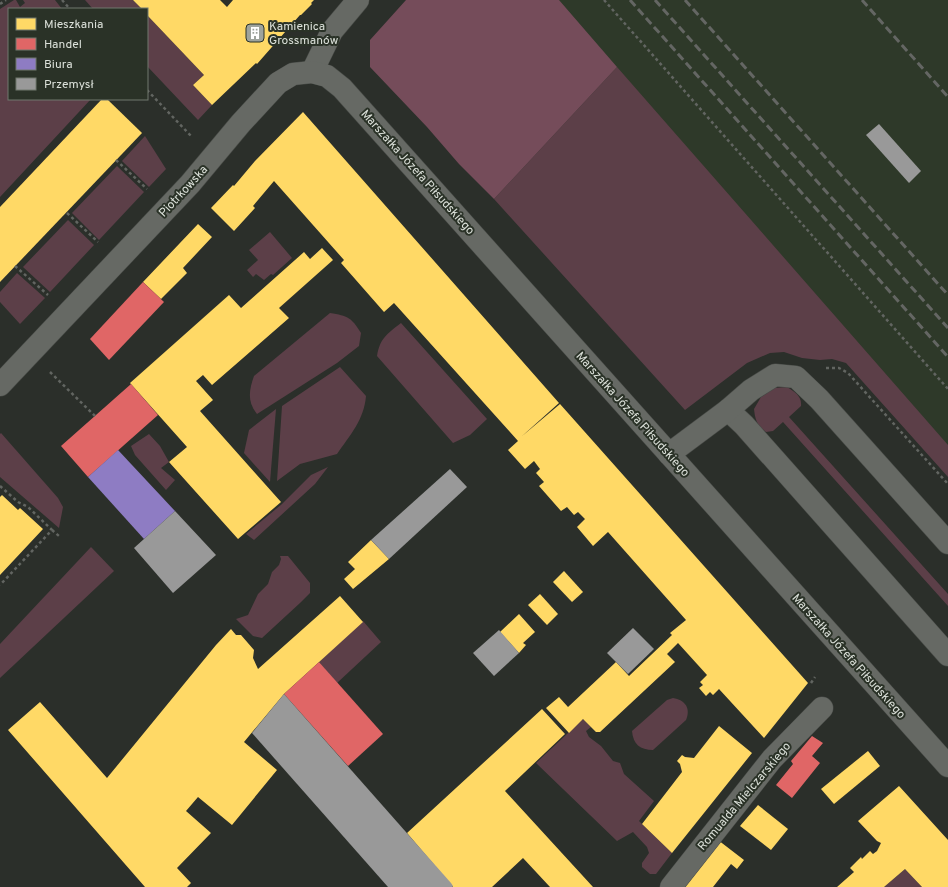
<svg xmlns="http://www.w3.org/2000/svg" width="948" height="887" viewBox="0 0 948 887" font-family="Overpass,sans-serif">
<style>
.built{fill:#2e3929}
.green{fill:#5c3f48}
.forest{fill:#754c5a}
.homes{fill:#ffd966}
.shops{fill:#e06666}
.offices{fill:#8e7cc3}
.industry{fill:#999}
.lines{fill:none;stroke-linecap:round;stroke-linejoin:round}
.minor-casing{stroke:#484b47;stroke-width:23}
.path{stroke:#626561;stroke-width:2.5;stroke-dasharray:3 3;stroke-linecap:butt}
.minor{stroke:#666964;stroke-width:22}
.rail{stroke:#646663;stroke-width:3;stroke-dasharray:8 4;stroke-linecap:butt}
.labels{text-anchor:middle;stroke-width:4;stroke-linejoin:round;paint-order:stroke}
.poi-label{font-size:12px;fill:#dce1da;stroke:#2a3227;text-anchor:start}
.street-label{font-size:12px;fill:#dce1da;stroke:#2a3227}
</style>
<rect width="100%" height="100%" fill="#2b2f2a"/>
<path class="built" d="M552,0H948V452Z"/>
<g class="green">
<path d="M14,0H16L20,7L25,3L23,0H55L62,9H9V99H91L0,197V9Z"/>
<path d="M85,0H133L142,9H93Z"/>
<path d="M147,15L204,75L193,85L212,105L198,120L147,66Z"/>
<path d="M617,67L948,445V477L846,363L832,359L820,360L802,358L784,352L770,353L747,363L685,410L494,199Z"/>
<path d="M145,136L166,169L149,187L122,161Z"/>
<path d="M117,166L144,192L99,240L72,213Z"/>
<path d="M68,220L94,245L50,292L23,267Z"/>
<path d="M270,232L292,258L273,275L271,274L264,280L256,274L253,277L247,270L258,260L249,250Z"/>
<path d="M17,273L45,298L20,324L0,302V292Z"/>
<path d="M330,313C348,316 351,317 361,333L359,346L337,363L257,414C247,402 249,390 254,376Z"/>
<path d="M401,323L487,419L470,435L453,443L377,356C380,338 387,334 401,323Z"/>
<path d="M340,367L366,396C364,420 350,435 337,454L300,464L277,481L282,406Z"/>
<path d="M787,387C795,392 802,396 801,406L789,417L948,594V606L783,422L773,431L766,432C757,426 755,419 754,409L761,397L774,388Z"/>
<path d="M276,409L270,482L244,453L249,430Z"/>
<path d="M1,433L58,498L63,507L59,528L0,477V434Z"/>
<path d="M149,434L160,446L169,462L161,468L175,480L166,490L135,455L131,446Z"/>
<path d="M328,467L315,484L254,540L246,534L282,504L311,475Z"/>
<path d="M91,547L114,571L0,678V644Z"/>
<path d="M280,556H288L310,583V593L300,603L262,638L253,636L236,619L248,615L258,594L268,584L272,572L279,565L281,559Z"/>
<path d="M363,621L381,642L337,683L319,662Z"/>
<path d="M673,698C685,700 691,708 686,720L653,750C640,750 633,744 632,731L667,700Z"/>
<path d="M583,719L591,727L586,731L589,737L601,746L613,761L620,763L624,774L654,801L639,821L672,853L656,874H650L642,867V863L649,853L647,847L633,832L617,841L536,763Z"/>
<path d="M905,869L922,887H884Z"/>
</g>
<path class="forest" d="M406,0H559L617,67L494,199L459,164L427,127L370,67V40Z"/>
<g class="homes">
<path d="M133,0H220L227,7L233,0H314L311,3L312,4L301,15H300L257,64L256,63L212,105L193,85L204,75L147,15V9H142Z"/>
<path d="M102,99H107L142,133L0,282V207Z"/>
<path d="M303,112L559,403L521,437L560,404L808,683L764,738L719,689L713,695L710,692L706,696L699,688L703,685L700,682L707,675L678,643L667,654L675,662L600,732H596L583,719L569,733L546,708L559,697L568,707L616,662L629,676L672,635L670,633L686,620L608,532L593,546L577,527L585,519L578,512L574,515L567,507L561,511L539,486L544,482L536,473L540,469L534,461L525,469L508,450L518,441L394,303L384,312L341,263L344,260L274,181L253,206L255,208L234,231L211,208L233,185L234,186L255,161Z"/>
<path d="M198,224L212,237L183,268L187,273L161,299L143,282Z"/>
<path d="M322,248L333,260L279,308L289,318L212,385L203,375L196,381L213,400L200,411L281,502L238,539L169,462L187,447L130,383L229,295L241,308L304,252L310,259Z"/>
<path d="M2,495L18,510L20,508L43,529L0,575V497Z"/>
<path d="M371,540L389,559L353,589L344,579L355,569L348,562Z"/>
<path d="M564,571L583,592L572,602L553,582Z"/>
<path d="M540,594L558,614L547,625L528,605Z"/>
<path d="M340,596L363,622L284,694L244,742L277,770L232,825L198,797L186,811L211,833L177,868L191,883L187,887H145L8,730L40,702L107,778L216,645L231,629L236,635H241L254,650L253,658L258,669Z"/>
<path d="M519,614L535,632L523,643L526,645L519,653L500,632Z"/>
<path d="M542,709L565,734L505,791L593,887H550L523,858L492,887H453L407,833Z"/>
<path d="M719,726L752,753L672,853L642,824L682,772L680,764L677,761L682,755L685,757L694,758Z"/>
<path d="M868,751L880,766L834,804L821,789Z"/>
<path d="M899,786L948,840V887H922L905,869L884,887H837L854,872L850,868L861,857L862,859L870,851L873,854L877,851L881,843L877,841L858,821Z"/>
<path d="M758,805L788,829L771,850L740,826Z"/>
<path d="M718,840L744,860L737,869L731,864L713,887H681Z"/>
</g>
<g class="shops">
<path d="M143,282L164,302L109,360L90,339Z"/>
<path d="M131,384L158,415L88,477L61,446Z"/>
<path d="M319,662L383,734L348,766L284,694Z"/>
<path d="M812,736L823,743L812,756L820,763L792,798L776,785L793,764L791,761Z"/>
</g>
<path class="offices" d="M118,450L175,511L144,539L88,477Z"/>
<g class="industry">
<path d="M879,124L921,171L909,183L866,135Z"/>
<path d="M450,469L467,487L389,559L371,540Z"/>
<path d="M175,511L216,555L173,593L134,548Z"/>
<path d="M633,628L654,649L628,674L607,653Z"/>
<path d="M499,630L519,653L494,676L473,653Z"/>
<path d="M284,694L451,883L453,886L452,887H388L252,733Z"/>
</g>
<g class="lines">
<defs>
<g id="minor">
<path d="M312,72L332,31L358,0"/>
<path d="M0,385L190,184L241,123L278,83L293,74L312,72L327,76L342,88L948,766"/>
<path d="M728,410L744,425L948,655"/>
<path d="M669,454L728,410L751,390L775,375L796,377L819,399L948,543"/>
<path d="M671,887L772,759L822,708"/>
</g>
</defs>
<use href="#minor" class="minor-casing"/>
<g class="path">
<path d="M62,0L70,9"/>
<path d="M604,0L948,389"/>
<path d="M0,4L6,0"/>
<path d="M147,90L192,137"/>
<path d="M116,160L147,189"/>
<path d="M67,213L98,242"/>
<path d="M15,266L48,295"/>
<path d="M826,368H839L848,373L948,484"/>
<path d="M50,372L95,416"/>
<path d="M0,486L18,502L28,507L52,530L0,585"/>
<path d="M52,530L59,536"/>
<path d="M811,683L815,677"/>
</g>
<use href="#minor" class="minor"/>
<g class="rail">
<path d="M630,0L948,357"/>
<path d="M655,0L948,328"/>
<path d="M685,0L948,295"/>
<path d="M862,0L948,97"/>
</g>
</g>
<defs>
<symbol id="building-square" viewBox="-11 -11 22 22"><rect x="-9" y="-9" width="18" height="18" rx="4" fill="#9ea39c" stroke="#2a3227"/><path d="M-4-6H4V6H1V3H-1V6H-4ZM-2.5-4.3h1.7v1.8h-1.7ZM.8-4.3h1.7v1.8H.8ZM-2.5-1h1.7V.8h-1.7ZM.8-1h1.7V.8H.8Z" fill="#fff"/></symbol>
</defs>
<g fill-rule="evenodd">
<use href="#building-square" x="244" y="22" width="22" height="22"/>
</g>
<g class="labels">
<g class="poi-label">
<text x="269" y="30">Kamienica<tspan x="269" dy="14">Grossmanów</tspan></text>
</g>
<g class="street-label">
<text transform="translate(418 172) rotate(48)" y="4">Marszałka Józefa Piłsudskiego</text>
<text transform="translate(183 191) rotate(-47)" y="4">Piotrkowska</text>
<text transform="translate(633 414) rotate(48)" y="4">Marszałka Józefa Piłsudskiego</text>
<text transform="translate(849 656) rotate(48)" y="4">Marszałka Józefa Piłsudskiego</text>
<text transform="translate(744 796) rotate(-50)" y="4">Romualda Mielczarskiego</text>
</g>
</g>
<rect x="8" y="8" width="140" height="92" fill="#2a3227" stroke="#71786f"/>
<rect x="16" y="18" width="20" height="12" fill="#ffd966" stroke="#71786f"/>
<text x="44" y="28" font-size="12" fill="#dce1da">Mieszkania</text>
<rect x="16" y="38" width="20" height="12" fill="#e06666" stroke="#71786f"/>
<text x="44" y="48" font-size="12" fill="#dce1da">Handel</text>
<rect x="16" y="58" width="20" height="12" fill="#8e7cc3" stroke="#71786f"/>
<text x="44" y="68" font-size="12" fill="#dce1da">Biura</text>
<rect x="16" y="78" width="20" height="12" fill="#999999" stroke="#71786f"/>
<text x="44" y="88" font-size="12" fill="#dce1da">Przemysł</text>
</svg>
